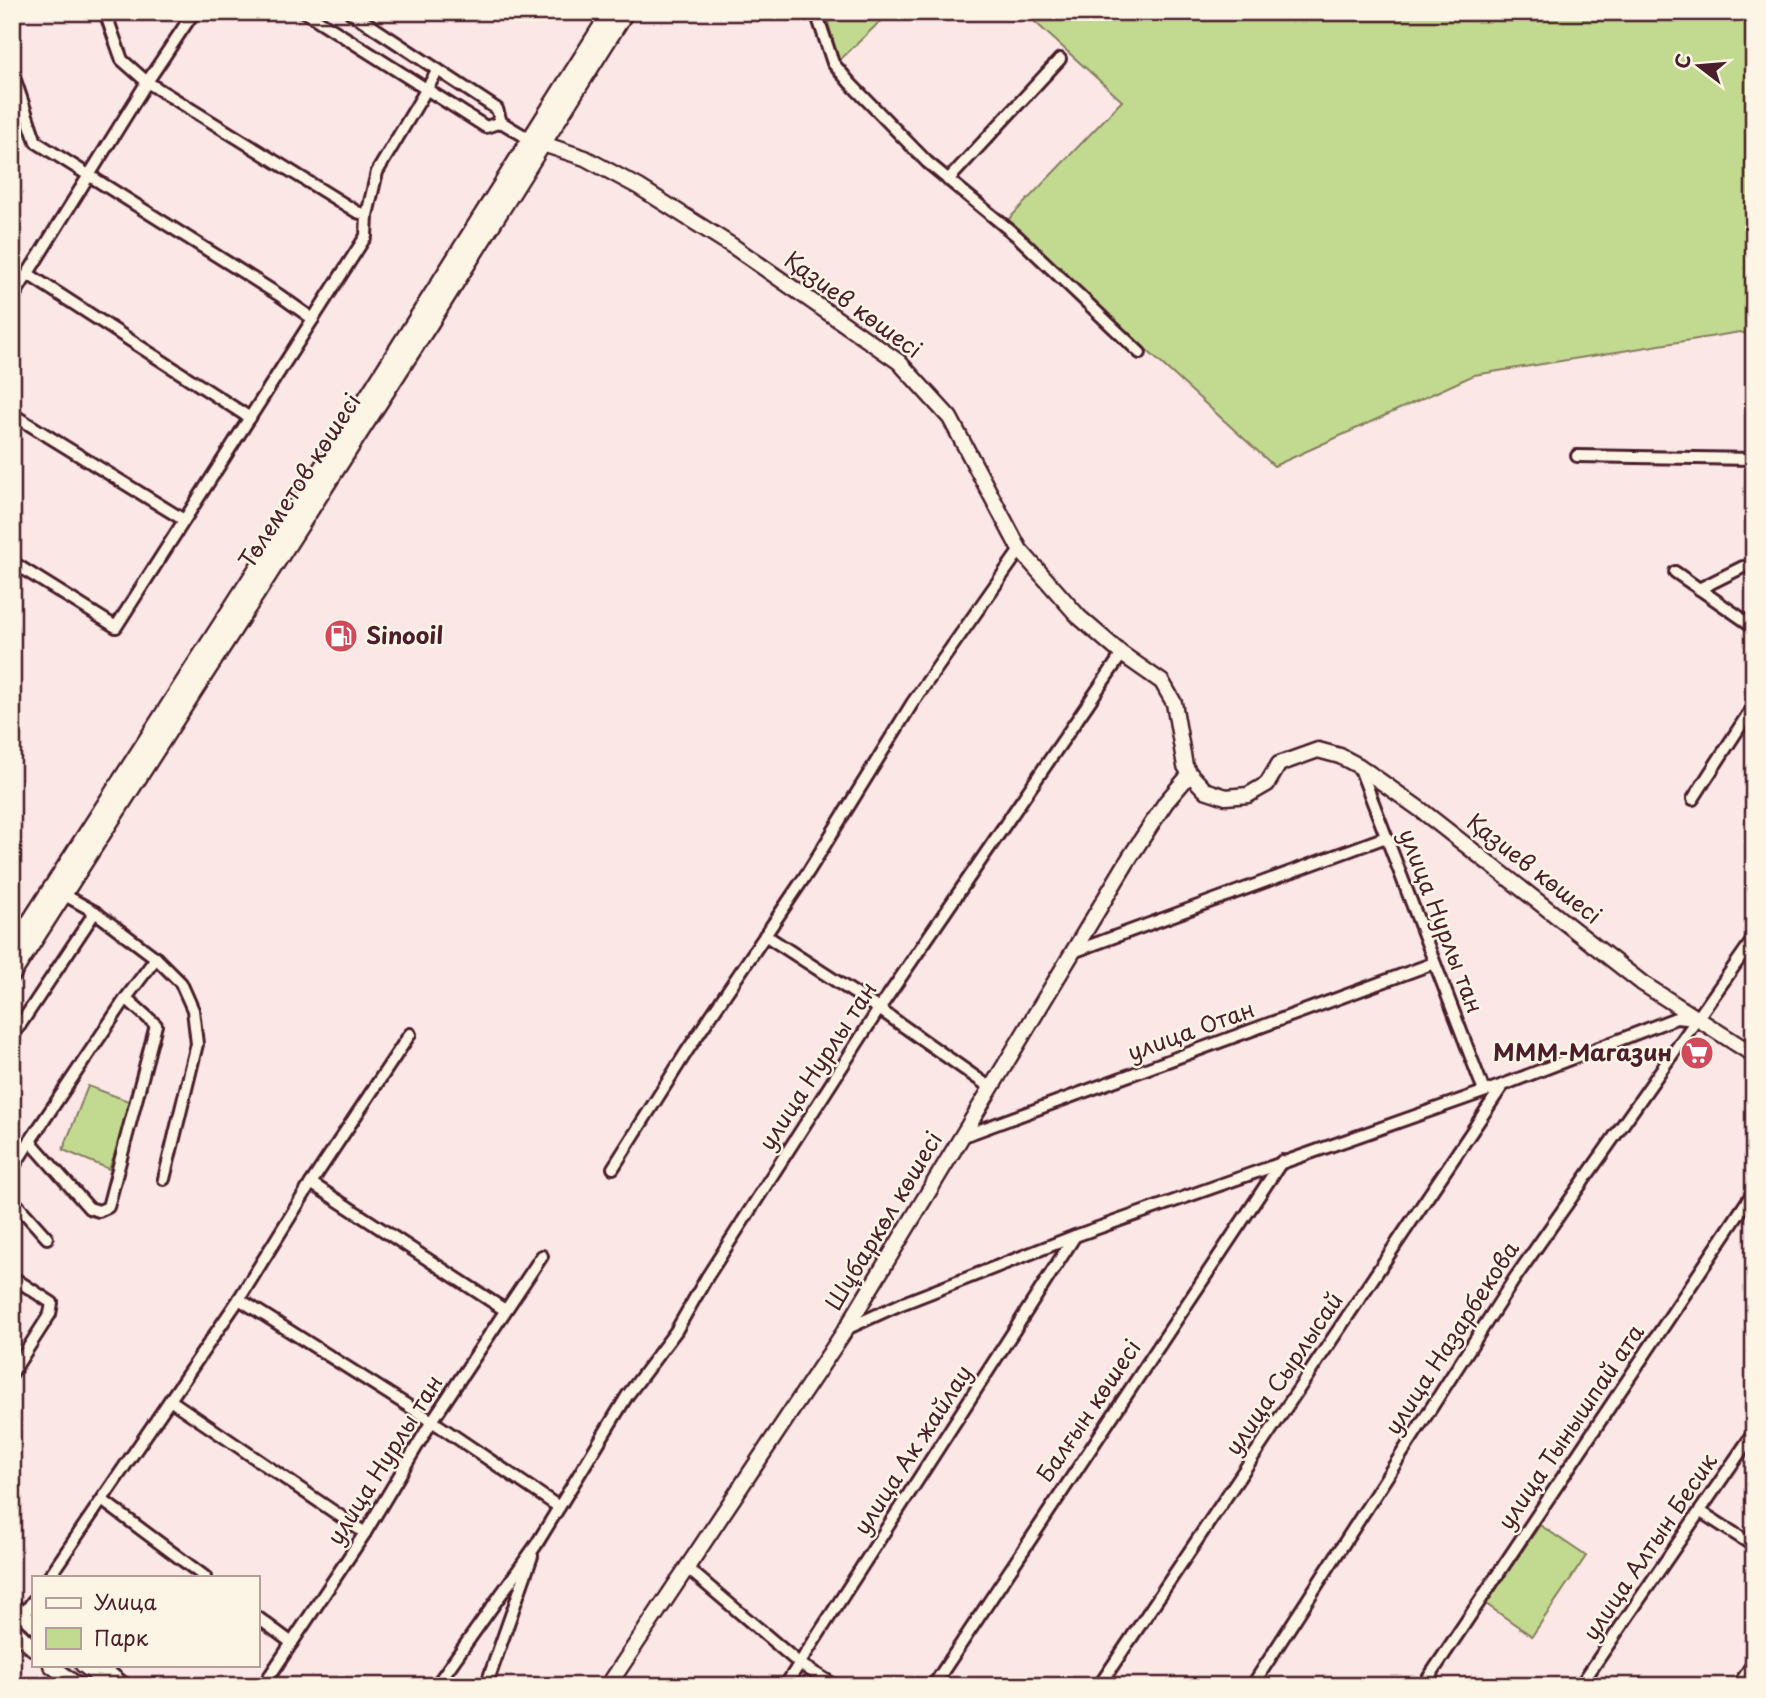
<svg xmlns="http://www.w3.org/2000/svg" width="1766" height="1698" viewBox="0 0 1766 1698" font-family="'Playpen Sans',sans-serif">
<style>
.green{fill:#c2da90;stroke:#867c5e;stroke-width:2}
.lines{fill:none;stroke-linecap:round;stroke-linejoin:round}
.street-casing{stroke:#4a1f2b;stroke-width:16}
.secondary-casing{stroke:#4a1f2b;stroke-width:19}
.primary-casing{stroke:#4a1f2b;stroke-width:21}
.street{stroke:#fcf5e5;stroke-width:10}
.secondary{stroke:#fcf5e5;stroke-width:14}
.primary{stroke:#fcf5e5;stroke-width:16}
.labels{text-anchor:middle;stroke-width:5;stroke-linejoin:round;paint-order:stroke}
.street-label{font-size:23px;fill:#4a1f2b;stroke:#fcf5e5}
.poi-label{font-size:23px;font-weight:bold;fill:#4a1f2b;stroke:#fcf5e5;text-anchor:start}
</style>
<rect width="100%" height="100%" fill="#fae7e6"/>
<filter id="ink" filterUnits="userSpaceOnUse"><feTurbulence type="fractalNoise" baseFrequency=".0143" numOctaves="2"/><feDisplacementMap in="SourceGraphic" scale="14" xChannelSelector="R" yChannelSelector="G"/><feConvolveMatrix kernelMatrix="1 2 1 2 8 2 1 2 1" color-interpolation-filters="sRGB"/></filter>
<g filter="url(#ink)">
<g class="green">
<path d="M825,12H890L839,61Z"/>
<path d="M1024,12H1754V336L1740,332L1474,375L1274,466L1006,222L1122,101Z"/>
<path d="M88,1086L134,1103L109,1169L63,1150Z"/>
<path d="M1540,1525L1586,1556L1532,1636L1486,1604Z"/>
</g>
<g class="lines">
<defs>
<g id="street">
<path d="M105,12L122,60L147,82L357,212L367,215L377,172L438,70"/>
<path d="M305,12L486,127L501,122"/>
<path d="M350,12L497,109L501,122L531,140"/>
<path d="M816,12L833,63L850,83L927,162L1018,237L1140,353"/>
<path d="M12,71L36,142L279,295L313,319"/>
<path d="M948,180L1060,59"/>
<path d="M28,274L250,418"/>
<path d="M12,299L147,82L194,12"/>
<path d="M12,414L184,520"/>
<path d="M1577,456L1754,459"/>
<path d="M12,562L116,627L366,236L367,215"/>
<path d="M1675,572L1754,627"/>
<path d="M1699,589L1743,567"/>
<path d="M1359,766L1484,1091"/>
<path d="M1693,799L1754,705"/>
<path d="M65,892L70,898L95,912L156,958L126,998L156,1025L108,1207L99,1211L89,1208L30,1141L126,998"/>
<path d="M765,935L879,1009L991,1088"/>
<path d="M1073,952L1386,837"/>
<path d="M156,958L181,983L193,1010L197,1044L164,1179"/>
<path d="M410,1034L311,1183L505,1310"/>
<path d="M12,1037L95,912"/>
<path d="M961,1137L1434,963"/>
<path d="M613,1168L687,1051L808,872L913,702L1020,550"/>
<path d="M12,1169L30,1141"/>
<path d="M311,1183L239,1299L432,1421L559,1507"/>
<path d="M12,1199L47,1238"/>
<path d="M12,1277L52,1303L50,1314L12,1373"/>
<path d="M846,1329L901,1304L1075,1236L1503,1085L1676,1018L1697,1020"/>
<path d="M170,1400L365,1533"/>
<path d="M102,1500L205,1577"/>
<path d="M1701,1512L1754,1546"/>
<path d="M686,1567L800,1664L836,1686"/>
<path d="M49,1577L239,1299"/>
<path d="M23,1615L33,1601"/>
<path d="M257,1617L292,1643"/>
<path d="M101,1665L127,1686"/>
<path d="M263,1686L365,1533L432,1421L542,1256"/>
<path d="M436,1686L536,1545L627,1396L676,1331L707,1277L879,1009L1122,654"/>
<path d="M486,1686L532,1556"/>
<path d="M785,1686L1075,1236"/>
<path d="M933,1686L1282,1161"/>
<path d="M1099,1686L1503,1085"/>
<path d="M1252,1686L1515,1278L1754,938"/>
<path d="M1423,1686L1754,1191"/>
<path d="M1580,1686L1754,1432"/>
<path d="M1738,1686L1754,1662"/>
</g>
<g id="secondary">
<path d="M534,141L585,158L639,187L734,247L899,362L950,418L1020,550L1079,617L1122,654L1162,682L1174,703L1185,766L1190,774L1205,790L1226,797L1248,795L1267,784L1279,764L1318,750L1340,756L1359,766L1421,810L1642,983L1754,1055"/>
<path d="M12,1605L33,1624"/>
<path d="M12,1628L33,1648"/>
<path d="M51,1665L78,1686"/>
<path d="M83,1665L111,1686"/>
<path d="M608,1686L846,1329L1130,857L1166,802L1190,774"/>
</g>
<g id="primary">
<path d="M12,950L362,406L611,12"/>
<path d="M12,974L431,321L625,12"/>
</g>
</defs>
<use href="#street" class="street-casing"/>
<use href="#secondary" class="secondary-casing"/>
<use href="#primary" class="primary-casing"/>
<use href="#street" class="street"/>
<use href="#secondary" class="secondary"/>
<use href="#primary" class="primary"/>
</g>
</g>
<defs>
<symbol id="fuel-disc" viewBox="-11 -11 22 22"><circle r="9.5" fill="#d1495b" stroke="#fcf5e5"/><path d="M-5.5-6h7V0h2V4h1.3V-2.5L3-4.5l.8-.8L6-3V5H2.5V1h-1V6h-7ZM-4.2-4.7v3.2H.2V-4.7Z" fill="#fff"/></symbol>
<symbol id="supermarket-disc" viewBox="-11 -11 22 22"><circle r="9.5" fill="#d1495b" stroke="#fcf5e5"/><path d="M-6-5.5h2.5l.6 2H6L4.5 2H-2.5L-4.4-4H-6ZM-1.5 3.2a1.3 1.3 0 1 0 .1 0ZM3 3.2a1.3 1.3 0 1 0 .1 0Z" fill="#fff"/></symbol>
</defs>
<g fill-rule="evenodd">
<use href="#fuel-disc" x="322" y="617" width="38" height="38"/>
<use href="#supermarket-disc" x="1678" y="1034" width="38" height="38"/>
</g>
<g class="labels">
<g class="street-label">
<text transform="translate(853 305) rotate(36)" y="8">Қазиев көшесі</text>
<text transform="translate(300 481) rotate(-57)" y="8">Төлеметов көшесі</text>
<text transform="translate(1534 869) rotate(38)" y="8">Қазиев көшесі</text>
<text transform="translate(1441 921) rotate(69)" y="8">улица Нурлы тан</text>
<text transform="translate(1191 1031) rotate(-20)" y="8">улица Отан</text>
<text transform="translate(818 1066) rotate(-57)" y="8">улица Нурлы тан</text>
<text transform="translate(884 1221) rotate(-59)" y="8">Шұбаркөл көшесі</text>
<text transform="translate(1452 1338) rotate(-57)" y="8">улица Назарбекова</text>
<text transform="translate(1284 1374) rotate(-56)" y="8">улица Сырлысай</text>
<text transform="translate(1089 1411) rotate(-56)" y="8">Балғын көшесі</text>
<text transform="translate(1571 1427) rotate(-56)" y="8">улица Тынышпай ата</text>
<text transform="translate(913 1450) rotate(-57)" y="8">улица Ак жайлау</text>
<text transform="translate(385 1460) rotate(-58)" y="8">улица Нурлы тан</text>
<text transform="translate(1650 1547) rotate(-56)" y="8">улица Алтын Бесик</text>
</g>
<g class="poi-label">
<text x="366" y="644">Sinooil</text>
<text x="1672" y="1061" text-anchor="end">МММ-Магазин</text>
</g>
</g>
<rect width="1766" height="1698" fill="none" stroke="#fcf5e5" stroke-width="42"/>
<rect x="21" y="21" width="1724" height="1656" fill="none" stroke="#4a1f2b" stroke-width="2.5" filter="url(#ink)"/>
<rect x="32" y="1576" width="228" height="91" fill="#fcf5e5" stroke="#b59f9b" stroke-width="2"/>
<rect x="46" y="1598" width="35" height="10" fill="#fcf5e5" stroke="#b59f9b" stroke-width="2"/>
<text x="94" y="1610" font-size="21" fill="#4a1f2b">Улица</text>
<rect x="46" y="1628" width="35" height="21" fill="#c2da90" stroke="#b59f9b" stroke-width="2"/>
<text x="94" y="1646" font-size="21" fill="#4a1f2b">Парк</text>
<g transform="translate(1699 66) rotate(286)" stroke="#fcf5e5" stroke-width="5" paint-order="stroke">
<path d="M0-5L12 26L0 18L-12 26Z" fill="#4a1f2b"/>
<text y="-10" font-size="19" font-weight="bold" text-anchor="middle" fill="#4a1f2b">С</text>
</g>
</svg>
